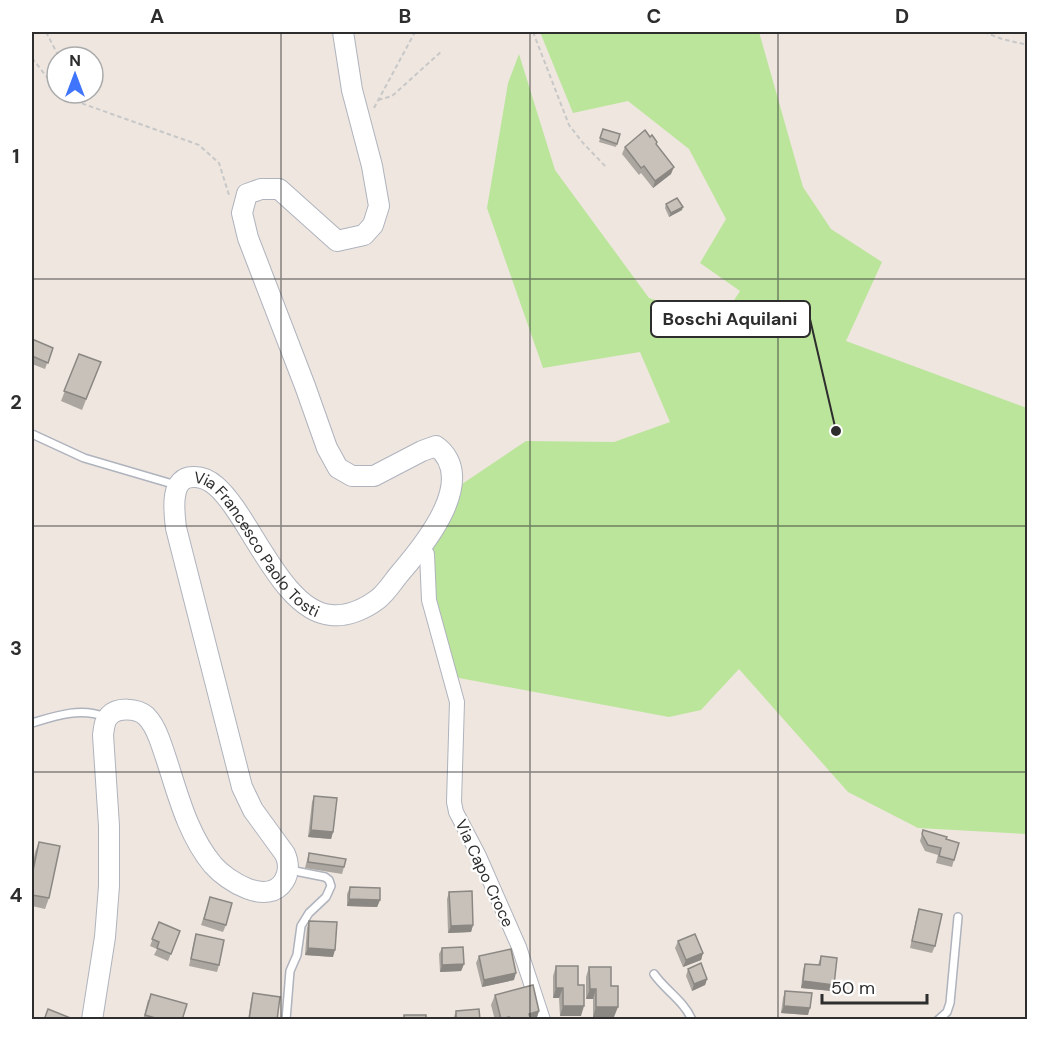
<svg xmlns="http://www.w3.org/2000/svg" width="1059" height="1051" viewBox="0 0 1059 1051" font-family="'DM Sans',sans-serif">
<style>
.green{fill:#bce59c}
.lines{fill:none;stroke-linecap:round;stroke-linejoin:round}
.service-casing{stroke:#afb3bd;stroke-width:10}
.minor-casing{stroke:#afb3bd;stroke-width:16}
.secondary-casing{stroke:#afb3bd;stroke-width:22}
.path{stroke:#c8c8c8;stroke-width:2;stroke-dasharray:4.5 3;stroke-linecap:butt}
.service{stroke:#fff;stroke-width:7}
.minor{stroke:#fff;stroke-width:14}
.secondary{stroke:#fff;stroke-width:20}
.wall{fill:#aba6a0}
.shaded-wall{fill:#8b8782}
.building{fill:#c7c1ba;stroke:#8b8782;stroke-width:1.5}
.grid{fill:none;stroke:#2d2d2d;stroke-width:1.5;stroke-opacity:0.55}
.labels{text-anchor:middle;stroke-width:4.5;stroke-linejoin:round;paint-order:stroke}
.street-label{font-size:16px;fill:#2d2d2d;stroke:#fff}
.leader{fill:none;stroke:#2d2d2d;stroke-width:2}
.callout-dot{fill:#2d2d2d;stroke:#fff;stroke-width:2}
.callout{fill:#fff;stroke:#2d2d2d;stroke-width:2}
.callout-label{font-size:18px;text-anchor:middle;font-weight:bold;fill:#2d2d2d}
.neatline{fill:none;stroke:#2d2d2d;stroke-width:2}
.grid-label{font-size:20px;text-anchor:middle;font-weight:bold;fill:#2d2d2d}
</style>
<rect width="100%" height="100%" fill="#eee6df"/>
<path class="green" d="M540,32H759L803,187L831,229L882,262L846,341L1027,408V834L918,828L848,792L739,669L701,710L669,717L459,678L448,666L427,554L441,535L462,484L526,441L614,442L670,422L640,352L543,368L487,208L508,83L519,54L555,170L649,298L720,322L740,291L700,263L726,219L689,149L628,101L573,113Z"/>
<g class="lines">
<defs>
<g id="service">
<path d="M32,434L84,458L176,485"/>
<path d="M32,723C55,716 81,707 105,717"/>
<path d="M654,974C666,991 684,1001 692,1020"/>
<path d="M286,1020L290,971L297,955L301,926L309,913L326,897L331,886L329,880L325,877L290,870"/>
<path d="M938,1020L947,1012L950,1003L958,917"/>
</g>
<path id="minor" d="M421,548L427,554L429,600L457,702L454,802L456,812L479,856L519,947L543,1020"/>
<g id="secondary">
<path id="s1" d="M92,1020L105,937L109,886V826L103,735C104,729 104,721 109,716C117,707 137,708 146,716C152,722 156,730 159,738C175,780 183,829 213,865C227,881 268,907 284,881C289,873 289,863 285,854L253,810L242,787L176,528C174,512 169,475 195,477C203,477 209,480 216,486C250,515 281,611 331,615C347,617 365,609 378,599C387,592 394,580 401,572C425,544 479,478 436,446L422,451L374,476H352L338,468L327,448L305,386L248,238L242,213L247,194L261,189H279L337,241L364,235L373,225L379,206L372,166L352,90L343,32"/>
</g>
</defs>
<use href="#service" class="service-casing"/>
<use href="#minor" class="minor-casing"/>
<use href="#secondary" class="secondary-casing"/>
<g class="path">
<path d="M46,32L59,57"/>
<path d="M533,32L569,125L583,143L606,167"/>
<path d="M984,32L1002,39L1028,45"/>
<path d="M32,58L57,90"/>
<path d="M62,93L78,102L199,145L219,163L229,195"/>
<path d="M75,93L78,102"/>
<path d="M378,100L392,96L442,51"/>
<path d="M374,108L415,32"/>
</g>
<use href="#service" class="service"/>
<use href="#minor" class="minor"/>
<use href="#secondary" class="secondary"/>
</g>
<g class="wall">
<path d="M603,129L620,134L616,147L599,142Z"/>
<path d="M650,137L657,142V145L671,174L653,188L641,173L639,175L622,154L625,147Z"/>
<path d="M666,204L682,210L669,217L665,208Z"/>
<path d="M32,339L53,348L45,369L32,364Z"/>
<path d="M79,354L101,362L82,410L61,401Z"/>
<path d="M314,796L333,832L331,839L308,837L312,802Z"/>
<path d="M923,830L946,839L954,860L952,867L936,863L938,855L925,851L920,841Z"/>
<path d="M39,842L49,898L45,909L32,906V868L35,852Z"/>
<path d="M309,853L344,867L342,874L305,868L307,860Z"/>
<path d="M350,887L380,900L377,907L347,906V894Z"/>
<path d="M449,892L473,925L471,932L448,933L447,899Z"/>
<path d="M208,904L226,925L223,932L201,925Z"/>
<path d="M919,909L935,946L932,953L910,948L917,915Z"/>
<path d="M309,921L333,957L305,955L307,928Z"/>
<path d="M159,922L180,931L168,961L154,955L157,949L150,946Z"/>
<path d="M196,934L219,965L217,972L189,966L194,941Z"/>
<path d="M678,941L703,953L701,960L683,967L675,948Z"/>
<path d="M442,948L464,964L461,971L440,972L439,954Z"/>
<path d="M479,956L514,980L482,987L476,963Z"/>
<path d="M821,956L832,991L801,988L803,970L805,964L818,965Z"/>
<path d="M556,966L578,985L581,1016H560L559,998H553V976Z"/>
<path d="M589,967L611,986L614,1017H593V999H586V977Z"/>
<path d="M688,969L707,979L705,985L692,991L686,976Z"/>
<path d="M785,991L808,1015L781,1013L783,998Z"/>
<path d="M253,993L277,1020H248L251,1000Z"/>
<path d="M495,995L539,1011L536,1020H495L491,1005Z"/>
<path d="M148,1000L182,1020H143Z"/>
<path d="M456,1011L480,1020H453Z"/>
</g>
<g class="shaded-wall">
<path d="M674,167L671,174L653,188L655,181Z"/>
<path d="M683,207L682,210L669,217L671,213Z"/>
<path d="M311,830L333,832L331,839L308,837Z"/>
<path d="M349,899L380,900L377,907L347,906Z"/>
<path d="M473,925L471,932L448,933L451,926Z"/>
<path d="M308,948L335,950L333,957L305,955Z"/>
<path d="M703,953L701,960L683,967L686,960Z"/>
<path d="M464,964L461,971L440,972L442,965Z"/>
<path d="M516,973L514,980L482,987L484,980Z"/>
<path d="M707,979L705,985L692,991L694,984Z"/>
<path d="M803,981L834,985L832,991L801,988Z"/>
<path d="M556,988H563L559,998H553Z"/>
<path d="M590,989H596L593,999H586Z"/>
<path d="M563,1006H584L581,1016H560Z"/>
<path d="M784,1006L810,1008L808,1015L781,1013Z"/>
<path d="M596,1007H618L614,1017H593Z"/>
<path d="M539,1011L536,1020H527L529,1014Z"/>
</g>
<g class="building">
<path d="M603,129L620,134L617,144L600,138Z"/>
<path d="M645,130L650,137L652,135L657,142L656,144L674,167L655,181L644,166L641,168L625,147Z"/>
<path d="M677,198L683,207L671,213L666,204Z"/>
<path d="M32,339L53,348L48,363L32,356Z"/>
<path d="M79,354L101,362L86,399L64,391Z"/>
<path d="M314,796L337,798L333,832L311,830Z"/>
<path d="M923,830L947,837L946,839L959,843L954,860L939,856L941,848L928,845L922,834Z"/>
<path d="M39,842L60,846L49,898L32,895V875Z"/>
<path d="M309,853L346,859L344,867L308,862Z"/>
<path d="M350,887L380,888V900L349,899Z"/>
<path d="M472,891L473,925L451,926L449,892Z"/>
<path d="M210,897L232,903L226,925L204,919Z"/>
<path d="M919,909L942,914L935,946L912,941Z"/>
<path d="M309,921L337,922L335,950L308,948Z"/>
<path d="M159,922L180,931L171,954L157,948L159,942L152,939Z"/>
<path d="M196,934L224,940L219,965L191,959Z"/>
<path d="M695,934L703,953L686,960L678,941Z"/>
<path d="M463,947L464,964L442,965V948Z"/>
<path d="M511,949L516,973L484,980L479,956Z"/>
<path d="M821,956L837,958L834,985L803,981L805,964L820,965Z"/>
<path d="M701,963L707,979L694,984L688,969Z"/>
<path d="M556,966H578V985H584V1006H563V988H556Z"/>
<path d="M589,967H611V986H618V1007H596V989H590Z"/>
<path d="M533,985L539,1011L529,1014L531,1020H509V1017L501,1019L495,995Z"/>
<path d="M785,991L812,993L810,1008L784,1006Z"/>
<path d="M253,993L280,997L277,1020H249Z"/>
<path d="M151,994L187,1004L182,1020H162L145,1015Z"/>
<path d="M48,1009L73,1019L44,1020Z"/>
<path d="M479,1009L480,1020H456V1011Z"/>
<rect x="404" y="1015" width="22" height="5"/>
</g>
<path class="grid" d="M281,32V1020M530,32V1020M778,32V1020M32,279H1028M32,526H1028M32,772H1028"/>
<g class="labels">
<g class="street-label">
<text dy="6" stroke="none"><textPath href="#s1" startOffset="1126">Via Francesco Paolo Tosti</textPath></text>
<text transform="translate(485 873) rotate(65)" y="6">Via Capo Croce</text>
</g>
</g>
<path class="leader" d="M836 431L810 319"/>
<circle class="callout-dot" cx="836" cy="431" r="6"/>
<rect class="callout" x="651" y="301" width="159" height="36" rx="6"/>
<g class="callout-label">
<text x="730" y="325">Boschi Aquilani</text>
</g>
<rect width="1059" height="1051" fill="none" stroke="#ffffff" stroke-width="66"/>
<g transform="translate(75 75)"><circle r="28" fill="#ffffff" stroke="#ababab" stroke-width="1.5"/>
<path d="M0-4.5L10 22L0 15L-10 22Z" fill="#3f74fc"/>
<text y="-9" font-size="16" font-weight="bold" text-anchor="middle" fill="#2d2d2d">N</text>
</g>
<path d="M822 994v9h105v-9" fill="none" stroke="#2d2d2d" stroke-width="3"/>
<text x="831" y="994" font-size="18" fill="#2d2d2d" stroke="#ffffff" stroke-width="4.5" paint-order="stroke">50 m</text>
<rect x="33" y="33" width="993" height="985" class="neatline"/>
<g class="grid-label">
<text x="157" y="23">A</text>
<text x="405" y="23">B</text>
<text x="654" y="23">C</text>
<text x="902" y="23">D</text>
<text x="16" y="163">1</text>
<text x="16" y="409">2</text>
<text x="16" y="655">3</text>
<text x="16" y="902">4</text>
</g>
</svg>
